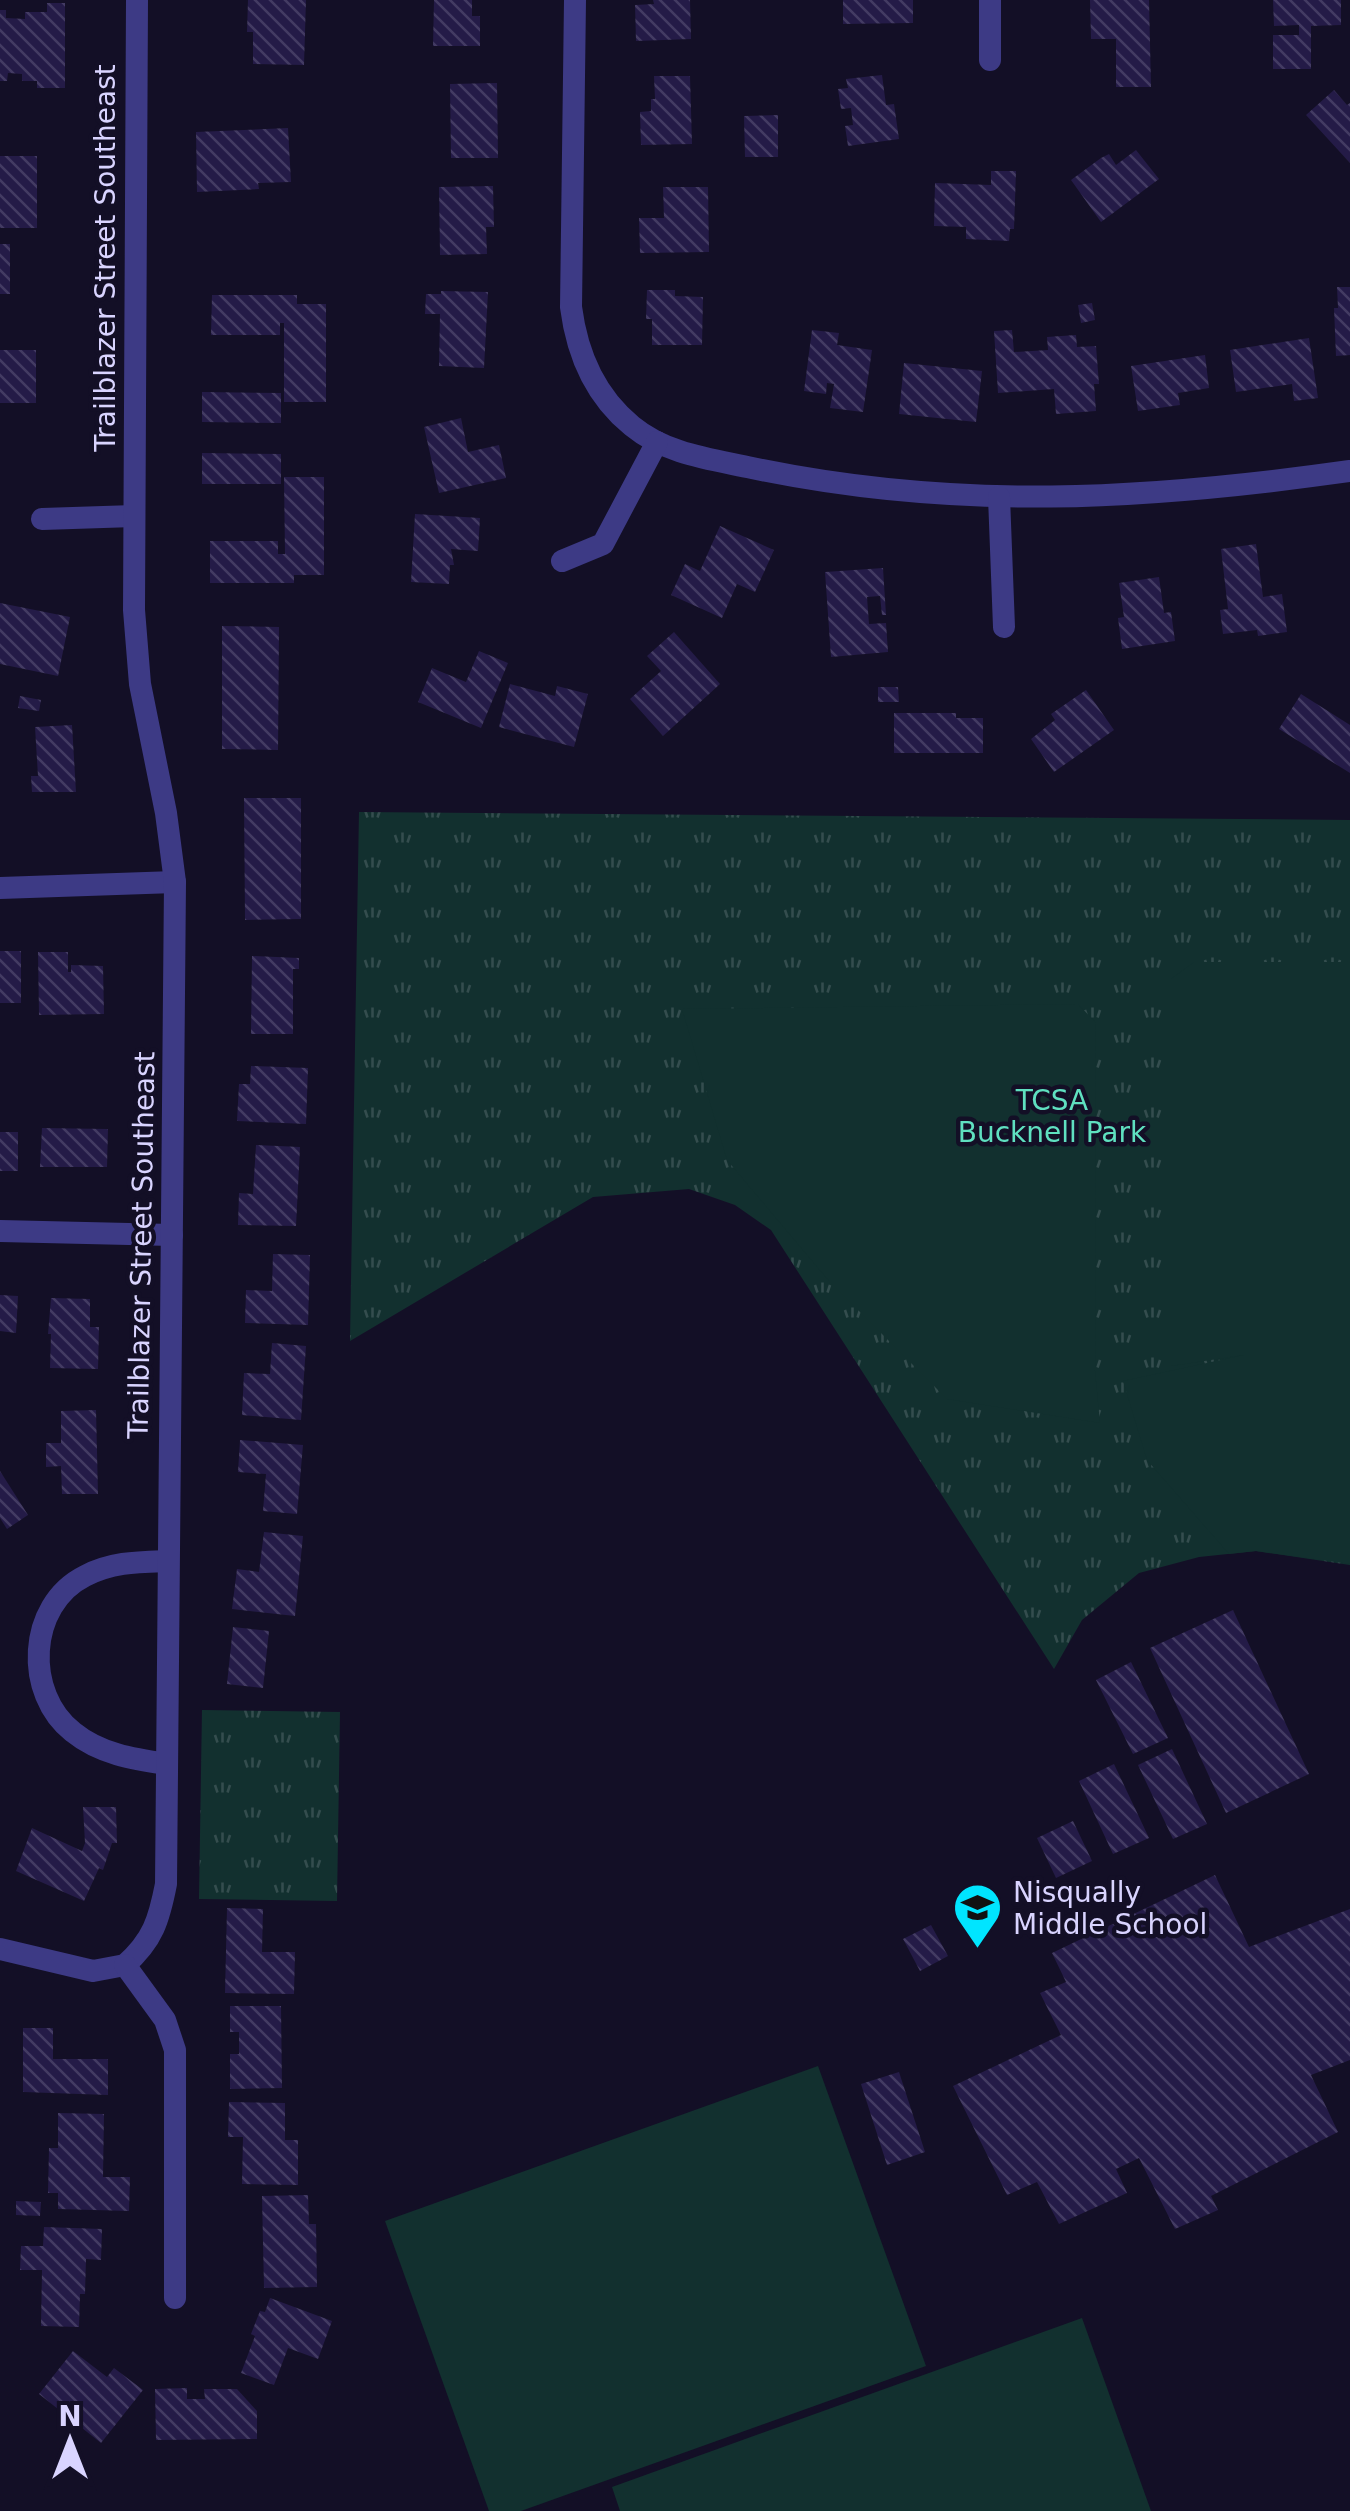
<svg xmlns="http://www.w3.org/2000/svg" width="1350" height="2511" viewBox="0 0 1350 2511" font-family="'DejaVu Sans',sans-serif">
<style>
.grass{fill:url(#grass-tufts)}
.pitch{fill:#12302f}
.building{fill:url(#building-back-hatch)}
.lines{fill:none;stroke-linecap:round;stroke-linejoin:round}
.street{stroke:#3d3a85;stroke-width:22}
.labels{text-anchor:middle;stroke-width:9;stroke-linejoin:round;paint-order:stroke}
.street-label{font-size:28px;fill:#d9d4ff;stroke:#130f26}
.park-label{font-size:28px;fill:#5fe0c0;stroke:#130f26}
.poi-label{font-size:28px;fill:#d9d4ff;stroke:#130f26;text-anchor:start}
</style>
<defs>
<pattern id="grass-tufts" width="24" height="20" patternUnits="userSpaceOnUse" patternTransform="scale(2.5)"><rect width="24" height="20" fill="#12302f"/><path d="M3 7l-1-3M5 7V3M7 7l1-3M15 17l-1-3M17 17v-4M19 17l1-3" fill="none" stroke="#344d4e"/></pattern>
<pattern id="building-back-hatch" width="6" height="6" patternUnits="userSpaceOnUse" patternTransform="scale(2.5)"><rect width="6" height="6" fill="#241b47"/><path d="M-1 5l2 2M0 0l6 6M5-1l2 2" fill="none" stroke="#433b63"/></pattern>
</defs>
<rect width="100%" height="100%" fill="#130f26"/>
<g class="grass">
<path d="M359,812L1350,820V1565L1256,1551L1199,1557L1139,1573L1082,1620L1054,1669L771,1230L735,1205L689,1189L593,1197L350,1341Z"/>
<path d="M202,1710L340,1712L337,1901L199,1899Z"/>
</g>
<g class="pitch">
<path d="M1194,962H1350V1564L1256,1551L1229,1554L1147,1460L1123,1381L1244,1355L1171,1366V979Z"/>
<path d="M1078,1004L1096,1023L1095,1371L1100,1423L947,1399L829,1281L727,1160L682,1009Z"/>
<path d="M818,2066L926,2366L521,2511H489L385,2221Z"/>
<path d="M1082,2318L1151,2511H620L612,2487Z"/>
</g>
<g class="building">
<path d="M248,0H306L304,65L253,64V32H247Z"/>
<path d="M434,0H472V16H480V46H433Z"/>
<path d="M653,0H690L691,39L636,41L635,5L654,4Z"/>
<path d="M843,0H913V23L843,24Z"/>
<path d="M1090,0H1149L1151,87H1116V39H1091Z"/>
<path d="M1273,0H1341V25L1311,26V69H1273V35H1299V25L1274,26Z"/>
<path d="M47,3H65V88H37V81H22V74L8,73L7,81H0V10H6V18L25,19V12H47Z"/>
<path d="M882,75L886,105L894,104L899,139L848,146L845,126L853,125L851,108L841,109L838,89L848,88L846,79Z"/>
<path d="M654,76H690L692,144L641,145L640,112L651,111V99H655Z"/>
<path d="M497,83L498,158H451L450,84Z"/>
<path d="M1334,90L1347,105L1350,103V163L1306,115Z"/>
<path d="M778,115V157H745L744,116Z"/>
<path d="M288,128L291,182L258,183L259,189L197,192L196,132Z"/>
<path d="M1136,150L1159,179L1101,222L1071,180L1101,158L1109,154L1116,165Z"/>
<rect x="0" y="156" width="37" height="72"/>
<path d="M991,171H1016L1014,229H1010L1009,241L966,239V227L934,226L935,183L991,185Z"/>
<path d="M493,186L494,227H486L487,254L440,255L439,187Z"/>
<path d="M663,187H708L709,252L640,253L639,218H664Z"/>
<rect x="0" y="244" width="10" height="50"/>
<path d="M1337,287H1350V355L1336,356L1334,308H1338Z"/>
<path d="M647,290H675V296L703,297L702,345H652V319H646Z"/>
<path d="M441,291L488,292L484,368L439,366L440,314H425L426,294H441Z"/>
<path d="M212,295H297V304H326V402H284V323H280V335H211Z"/>
<path d="M1092,303L1095,320L1081,323L1078,305Z"/>
<path d="M812,330L839,333L837,345L872,350L863,412L830,408L834,384L827,383L826,394L804,391Z"/>
<path d="M1012,330L1014,352L1048,350L1047,337L1076,335L1077,347L1096,346L1099,384H1094L1096,411L1056,414L1054,389L998,393L994,331Z"/>
<path d="M1309,338L1318,398L1294,401L1292,384L1236,392L1230,350Z"/>
<rect x="0" y="350" width="36" height="53"/>
<path d="M1205,355L1209,388L1178,393L1180,405L1138,411L1131,366Z"/>
<path d="M904,363L982,371L976,422L899,414Z"/>
<path d="M202,392L281,393V423L202,422Z"/>
<path d="M461,418L468,452L499,445L506,478L439,493L424,427Z"/>
<path d="M202,453L281,454V484H202Z"/>
<path d="M284,477H324V575H294V583H210V541H278V554H285Z"/>
<path d="M415,514L480,518L478,551L451,549L454,565H450L449,584L411,582Z"/>
<path d="M720,526L774,550L755,592L737,584L722,618L671,595L685,564L700,571Z"/>
<path d="M1256,544L1263,597L1282,594L1287,632L1258,636L1257,630L1223,634L1220,610L1228,609L1221,549Z"/>
<path d="M883,568L886,615H882L880,596L867,597L869,624L886,623L888,652L831,657L825,572Z"/>
<path d="M1159,577L1164,613L1171,612L1175,641L1122,649L1118,618L1124,617L1119,583Z"/>
<path d="M0,603L70,617L58,676L0,664Z"/>
<path d="M222,626L279,627L278,750L222,749Z"/>
<path d="M674,632L720,684L663,736L630,699L661,671L647,656Z"/>
<path d="M479,651L508,663L481,728L418,702L432,668L466,682Z"/>
<path d="M510,684L555,696L557,686L588,694L574,747L499,727Z"/>
<path d="M878,687H898L899,702H878Z"/>
<path d="M1086,690L1114,730L1054,772L1031,739L1055,720L1051,714Z"/>
<path d="M1301,694L1350,725V773L1279,729Z"/>
<path d="M20,696L41,700L39,711L18,708Z"/>
<path d="M894,713H956V718H983V753H894Z"/>
<path d="M72,725L76,792H32L31,776H38L35,727Z"/>
<path d="M244,798H301V919L245,920Z"/>
<rect x="0" y="951" width="21" height="52"/>
<path d="M38,952H68V972H71V965L103,966L104,1014L39,1015Z"/>
<path d="M252,956L299,958V969H293V1034H251Z"/>
<path d="M251,1066L308,1068L306,1124L237,1121L239,1084H250Z"/>
<path d="M42,1128L108,1129L107,1167H40Z"/>
<rect x="0" y="1132" width="18" height="39"/>
<path d="M256,1145L300,1147L296,1226L238,1225L239,1193L253,1194Z"/>
<path d="M273,1254L310,1255L308,1325L245,1323L246,1290L272,1291Z"/>
<path d="M0,1295L18,1296L16,1333L0,1331Z"/>
<path d="M51,1298L90,1299V1327H99L98,1369L50,1368L51,1334H48Z"/>
<path d="M272,1343L306,1346L301,1420L242,1415L244,1373L270,1374Z"/>
<path d="M96,1410L98,1494H62L61,1466L46,1467V1443H61V1411Z"/>
<path d="M240,1440L303,1445L297,1514L263,1511L266,1474L238,1472Z"/>
<path d="M0,1471L28,1515L7,1529L0,1518Z"/>
<path d="M264,1532L303,1536L295,1616L232,1609L237,1569L259,1572Z"/>
<path d="M1233,1610L1309,1774L1226,1813L1150,1648Z"/>
<path d="M233,1627L269,1631L263,1688L227,1684Z"/>
<path d="M1131,1662L1168,1738L1133,1754L1096,1680Z"/>
<path d="M1172,1749L1207,1824L1173,1839L1138,1765Z"/>
<path d="M1114,1764L1149,1838L1113,1854L1079,1781Z"/>
<path d="M83,1807H116L117,1843H112L103,1870L99,1868L84,1901L16,1871L32,1828L82,1851L85,1843Z"/>
<path d="M1073,1821L1092,1861L1056,1878L1037,1838Z"/>
<path d="M1215,1875L1249,1947L1350,1909V2060L1311,2075L1338,2132L1211,2196L1218,2210L1175,2229L1139,2158L1116,2169L1127,2193L1059,2224L1037,2182L1007,2195L953,2086L1061,2035L1040,1993L1066,1982L1052,1953Z"/>
<path d="M227,1908L263,1909L262,1952H295L294,1994L225,1993Z"/>
<path d="M931,1925L948,1956L920,1971L903,1939Z"/>
<path d="M230,2006H281L282,2088L230,2089V2054H239V2032H230Z"/>
<path d="M23,2028H53V2059H108V2095L23,2092Z"/>
<path d="M899,2072L925,2152L887,2165L861,2084Z"/>
<path d="M229,2102L285,2103V2140H298V2185L242,2184L243,2137H228Z"/>
<path d="M58,2113L104,2114L103,2177H130L129,2211L58,2209V2193H48L49,2148H58Z"/>
<path d="M308,2195L309,2224H316L317,2287L264,2288L262,2196Z"/>
<path d="M16,2201L41,2202L40,2216L16,2215Z"/>
<path d="M44,2227L102,2229L101,2260L86,2259L85,2294H80L79,2327L41,2326L42,2270H20L21,2246H43Z"/>
<path d="M270,2298L332,2321L318,2359L288,2348L274,2385L241,2373L255,2336L251,2334L260,2311L265,2312Z"/>
<path d="M73,2351L107,2377L114,2368L143,2390L101,2443L39,2394Z"/>
<path d="M187,2388V2399H205L204,2389H237L257,2411V2439L156,2440L155,2389Z"/>
</g>
<g class="lines">
<g class="street">
<path d="M575,0L571,307C577,354 594,395 632,426C666,454 710,459 752,468C958,511 1144,500 1350,471"/>
<path d="M990,0V60"/>
<path d="M999,497L1004,627"/>
<path d="M42,519L134,516"/>
<path d="M562,561L603,544L657,442"/>
<path d="M0,888L175,882"/>
<path d="M0,1231L172,1235"/>
<path d="M167,1764C133,1759 100,1754 73,1732C24,1694 27,1605 85,1576C112,1562 138,1562 167,1561"/>
<path d="M0,1949L93,1971L125,1965"/>
<path d="M125,1965C153,1940 159,1920 166,1884L175,882L166,813L140,684L134,610L137,0"/>
<path d="M125,1965L165,2020L175,2050V2298"/>
</g>
</g>
<defs>
<symbol id="school-pin" viewBox="-11 -11 22 30"><path d="M0 17L-7.5 6A9.5 9.5 0 1 1 7.5 6Z" fill="#00e5ff" stroke="#130f26"/><path d="M0-5L7-2L0 1L-7-2ZM-4 1L0 2.5L4 1V4Q0 6-4 4Z" fill="#111"/></symbol>
</defs>
<g fill-rule="evenodd">
<use href="#school-pin" x="950" y="1880" width="55" height="75"/>
</g>
<g class="labels">
<g class="street-label">
<text transform="translate(105 258) rotate(-90)" y="10">Trailblazer Street Southeast</text>
<text transform="translate(141 1245) rotate(-89)" y="10">Trailblazer Street Southeast</text>
</g>
<g class="park-label">
<text x="1052" y="1110">TCSA<tspan x="1052" dy="32">Bucknell Park</tspan></text>
</g>
<g class="poi-label">
<text x="1013" y="1902">Nisqually<tspan x="1013" dy="32">Middle School</tspan></text>
</g>
</g>
<g transform="translate(70 2441)" stroke="#130f26" stroke-width="8" paint-order="stroke">
<path d="M0-8L18 38L0 25L-18 38Z" fill="#d9d4ff"/>
<text y="-15" font-size="28" font-weight="bold" text-anchor="middle" fill="#d9d4ff">N</text>
</g>
</svg>
